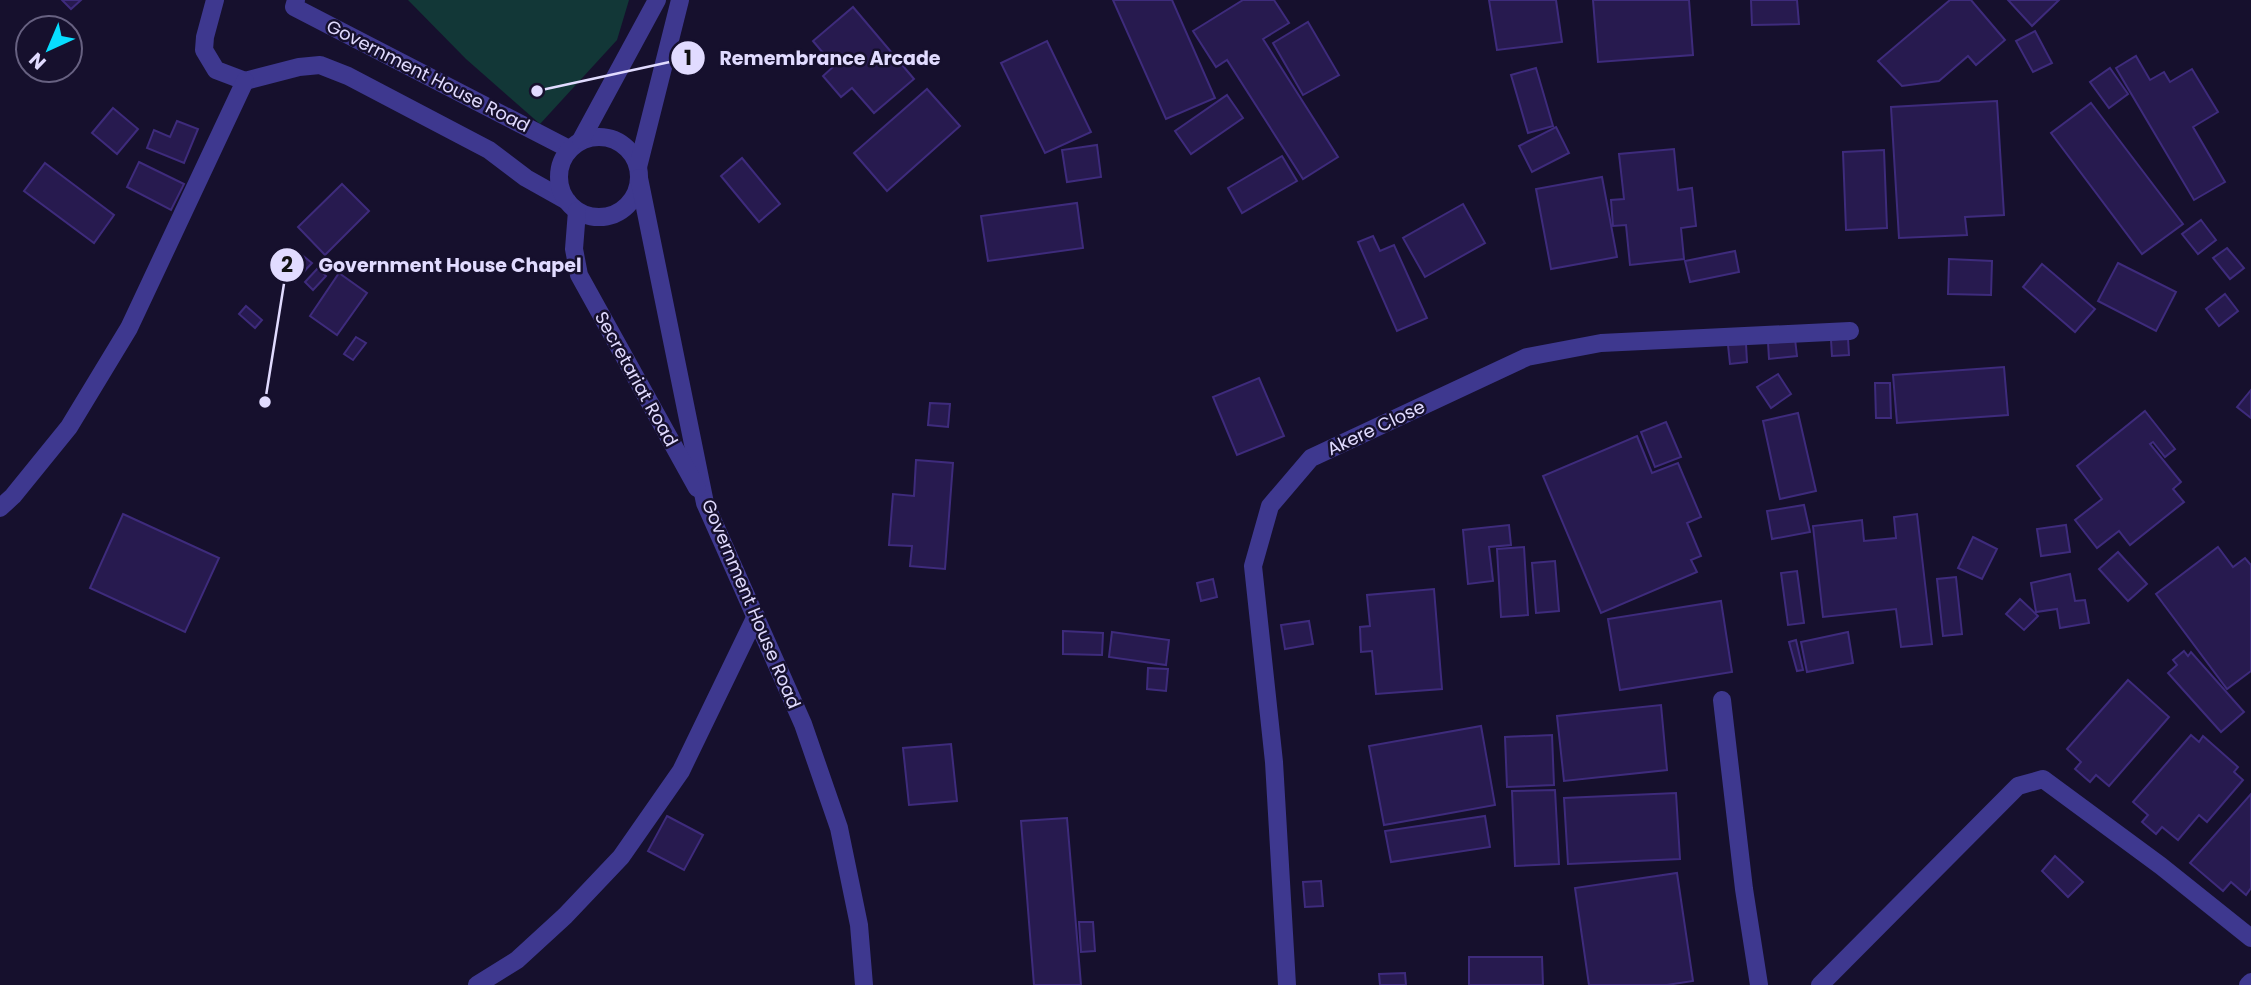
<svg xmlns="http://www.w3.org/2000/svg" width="2251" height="985" viewBox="0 0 2251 985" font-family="Poppins,sans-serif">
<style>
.green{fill:#123737}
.building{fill:#271a4f;stroke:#3e2b7c;stroke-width:2}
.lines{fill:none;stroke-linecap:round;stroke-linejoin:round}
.minor{stroke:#3e388f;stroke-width:18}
.labels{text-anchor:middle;stroke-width:5;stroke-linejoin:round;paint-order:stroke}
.street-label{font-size:18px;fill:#e1dbff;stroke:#16102d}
.leader{fill:none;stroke:#e1dbff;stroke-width:2.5}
.callout-dot{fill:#e1dbff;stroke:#16102d;stroke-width:2.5}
.mark-label{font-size:21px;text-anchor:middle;font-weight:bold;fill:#111}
.callout-label{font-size:19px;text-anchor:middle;font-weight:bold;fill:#e1dbff;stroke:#16102d;stroke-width:5;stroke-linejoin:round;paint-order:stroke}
</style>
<rect width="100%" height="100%" fill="#16102d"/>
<path class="green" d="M408,0H629L617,40L540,124L466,59Z"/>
<g class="building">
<path d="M62,0H81L71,9Z"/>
<path d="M1113,0H1172L1215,98L1166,119Z"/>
<path d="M1243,0H1274L1289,23L1263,39L1338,157L1303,179L1227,60L1216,67L1193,31Z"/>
<path d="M1489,0H1556L1562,42L1497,50Z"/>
<path d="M1593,0H1689L1693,55L1598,62Z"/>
<path d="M1751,0H1797L1799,24L1752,25Z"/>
<path d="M1950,0H1971L2005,40L1976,65L1968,56L1939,81L1902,86L1878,61Z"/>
<path d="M2008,0H2059L2032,26Z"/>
<path d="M853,7L914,79L874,113L852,88L841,97L823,76L834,66L813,41Z"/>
<path d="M1308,22L1339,75L1303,95L1273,43Z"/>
<path d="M2035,31L2052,63L2033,72L2016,41Z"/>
<path d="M1047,41L1091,132L1045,153L1001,63Z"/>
<path d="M2136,56L2150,80L2164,72L2170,82L2192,69L2218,112L2193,127L2225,182L2194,200L2116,68Z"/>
<path d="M1536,68L1553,126L1528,133L1511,75Z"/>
<path d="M2110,68L2128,94L2109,108L2090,82Z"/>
<path d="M927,89L960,126L887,191L854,153Z"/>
<path d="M1227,95L1243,118L1191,154L1175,131Z"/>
<path d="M1997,101L2004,215L1965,217L1967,235L1899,238L1891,107Z"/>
<path d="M2091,103L2183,224L2142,254L2051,133Z"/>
<path d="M113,108L138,129L117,154L92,133Z"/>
<path d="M177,121L198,129L184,163L147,148L154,130L170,137Z"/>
<path d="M1556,127L1569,153L1532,172L1519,146Z"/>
<path d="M1097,145L1101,177L1067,182L1062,150Z"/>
<path d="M1674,149L1678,190L1692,188L1696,226L1681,228L1684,259L1630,265L1626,225L1613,226L1611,200L1624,199L1619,154Z"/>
<path d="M1884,150L1887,228L1846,230L1843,152Z"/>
<path d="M1282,156L1297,181L1242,213L1228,188Z"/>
<path d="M742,158L780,204L759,222L721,176Z"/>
<path d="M139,162L184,184L171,210L127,187Z"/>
<path d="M45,163L114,215L94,243L24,191Z"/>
<path d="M1602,177L1617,257L1551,269L1536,189Z"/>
<path d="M342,184L369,211L325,255L298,227Z"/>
<path d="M1077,203L1083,248L988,261L981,216Z"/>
<path d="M1463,204L1485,243L1425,277L1403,238Z"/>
<path d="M2201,220L2216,240L2198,254L2182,234Z"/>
<path d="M1373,236L1380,251L1394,245L1427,318L1397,331L1358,242Z"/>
<path d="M2227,248L2244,268L2230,279L2213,258Z"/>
<path d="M1735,251L1739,272L1690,282L1685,261Z"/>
<path d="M302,255L312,263L295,281L287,274Z"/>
<path d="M1949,259L1992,261L1991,295L1948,294Z"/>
<path d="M2118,263L2176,292L2156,331L2098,301Z"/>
<path d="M2042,264L2095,309L2075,332L2023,287Z"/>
<path d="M318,268L326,276L313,290L305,282Z"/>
<path d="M339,273L367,293L337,335L310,316Z"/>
<path d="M2225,294L2238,311L2219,326L2206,309Z"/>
<path d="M246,306L262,320L255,328L239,314Z"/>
<path d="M356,337L366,343L353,360L344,354Z"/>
<path d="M1848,338L1849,355L1832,356L1831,340Z"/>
<path d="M1795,339L1797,356L1769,359L1768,342Z"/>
<path d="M1746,344L1747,362L1730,364L1728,345Z"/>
<path d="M2004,367L2008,415L1897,423L1893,375Z"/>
<path d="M1778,374L1791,394L1771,408L1757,387Z"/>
<path d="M1259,378L1284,436L1237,455L1213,397Z"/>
<path d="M1875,383H1890L1891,418H1876Z"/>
<path d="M2251,390V418L2237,407Z"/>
<path d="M930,403L950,404L948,427L928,425Z"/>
<path d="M2145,411L2175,449L2165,457L2153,442L2150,444L2181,482L2173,489L2184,502L2130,545L2119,531L2097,548L2075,520L2102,499L2077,466Z"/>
<path d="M1798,413L1816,491L1780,499L1763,421Z"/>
<path d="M1666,422L1681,457L1655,467L1641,432Z"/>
<path d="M1637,436L1652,473L1678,463L1701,517L1687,523L1701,556L1691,560L1697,572L1601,613L1543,476Z"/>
<path d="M916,460L953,463L945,569L910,566L912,546L889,545L893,494L914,496Z"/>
<path d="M1804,505L1810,532L1772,539L1767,511Z"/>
<path d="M123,514L219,558L185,632L90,588Z"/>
<path d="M1917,514L1932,644L1901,647L1896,609L1823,617L1813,526L1862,520L1864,541L1896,538L1894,517Z"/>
<path d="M1509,525L1511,545L1489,547L1493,581L1468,584L1463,530Z"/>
<path d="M2066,525L2070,552L2041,556L2037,529Z"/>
<path d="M1973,537L1997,549L1982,579L1958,568Z"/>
<path d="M1524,547L1528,615L1501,617L1497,549Z"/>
<path d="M2218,547L2233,567L2245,558L2251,565V671L2227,689L2156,594Z"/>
<path d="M2118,552L2147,584L2128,601L2099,569Z"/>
<path d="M1555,561L1559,611L1536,613L1532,563Z"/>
<path d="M1797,571L1804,623L1788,625L1781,573Z"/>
<path d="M2070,574L2075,601L2085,600L2089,623L2060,628L2057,609L2036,612L2031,583Z"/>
<path d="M1956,577L1962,634L1943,636L1937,579Z"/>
<path d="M1213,579L1217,597L1201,601L1197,583Z"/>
<path d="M1434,589L1442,689L1376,694L1372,651L1361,652L1360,627L1370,626L1367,595Z"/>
<path d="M2020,599L2038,616L2024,630L2006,614Z"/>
<path d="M1721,601L1732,672L1620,690L1608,619Z"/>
<path d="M1309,621L1313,644L1285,649L1281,625Z"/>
<path d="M1063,631L1103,633L1102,655L1063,654Z"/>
<path d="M1112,632L1169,640L1166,665L1109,657Z"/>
<path d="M1848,632L1853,663L1807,672L1801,642Z"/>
<path d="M1796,640L1803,670L1797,671L1789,642Z"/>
<path d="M2184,651L2188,656L2191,652L2244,712L2221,732L2168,673L2177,665L2173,660Z"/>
<path d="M1148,668L1168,669L1166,691L1147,689Z"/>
<path d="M2128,680L2169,717L2109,786L2096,775L2090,782L2075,769L2081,762L2067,749Z"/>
<path d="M1661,705L1667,770L1564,781L1557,716Z"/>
<path d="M1481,726L1495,805L1384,825L1369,746Z"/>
<path d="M1552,735L1554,785L1507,787L1505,737Z"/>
<path d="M2191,735L2199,742L2203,736L2238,767L2234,772L2243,780L2207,822L2199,815L2178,840L2162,827L2156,834L2142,822L2148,815L2133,802Z"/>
<path d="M951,744L957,801L909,805L903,748Z"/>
<path d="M1555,790L1559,864L1515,866L1512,791Z"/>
<path d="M1676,793L1680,859L1568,864L1564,798Z"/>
<path d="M2251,794V888L2246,895L2231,882L2223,891L2190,863Z"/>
<path d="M667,816L703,835L684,870L648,851Z"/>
<path d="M1485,816L1490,847L1391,862L1385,831Z"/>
<path d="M1067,818L1081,985H1034L1021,821Z"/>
<path d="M2055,856L2083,882L2068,897L2042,871Z"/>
<path d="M1677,873L1693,981L1667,985H1589L1575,888Z"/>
<path d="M1321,881L1323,906L1305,907L1303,882Z"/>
<path d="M1079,922H1093L1095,951L1081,952Z"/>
<path d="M1469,957H1542L1543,985H1469Z"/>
<path d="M1405,973L1406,985H1380L1379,974Z"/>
</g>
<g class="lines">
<g class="minor">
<path d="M215,0L205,37L204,50L216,70L245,81L299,67L320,65L348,76L489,150L526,178L567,201"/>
<path d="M296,0L294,7L569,149"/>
<circle cx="599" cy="177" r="40"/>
<path d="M581,140L657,0"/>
<path d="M638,167L680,0"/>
<path d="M639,178L705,503L803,724L839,828L859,925L864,985"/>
<path d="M577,211L574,249L579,275L697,488"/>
<path d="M0,508L13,496L69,427L129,328L245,81"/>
<path d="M1722,700L1744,889L1759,985"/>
<path d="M477,985L517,960L565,916L621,857L681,771L756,616"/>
<path d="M1287,985L1274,762L1253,566L1270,506L1311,458L1527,357L1601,343L1850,331"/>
<path d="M1820,985L2018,786L2043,779L2161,866L2251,938"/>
<path d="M2248,985L2251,982"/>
</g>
</g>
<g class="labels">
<g class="street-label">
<text transform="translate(428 76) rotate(27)" y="6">Government House Road</text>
<text transform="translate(636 379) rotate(61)" y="6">Secretariat Road</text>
<text transform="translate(1376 428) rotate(-25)" y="6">Akere Close</text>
<text transform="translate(751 604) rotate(67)" y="6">Government House Road</text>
</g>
</g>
<path class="leader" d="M537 91L688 58M265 402L287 265"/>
<g class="callout-dot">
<circle cx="537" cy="91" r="7"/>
<circle cx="265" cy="402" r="7"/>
<circle cx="688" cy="58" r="18"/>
<circle cx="287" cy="265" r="18"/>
</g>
<g class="mark-label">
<text x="688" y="65">1</text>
<text x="287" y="272">2</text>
</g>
<g class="callout-label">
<text x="830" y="65">Remembrance Arcade</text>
<text x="450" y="272">Government House Chapel</text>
</g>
<g transform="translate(49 49) rotate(224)"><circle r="33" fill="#16102d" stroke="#676181" stroke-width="2"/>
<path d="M0-5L12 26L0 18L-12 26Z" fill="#07ddff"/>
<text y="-10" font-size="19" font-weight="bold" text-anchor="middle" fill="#e1dbff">N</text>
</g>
</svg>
